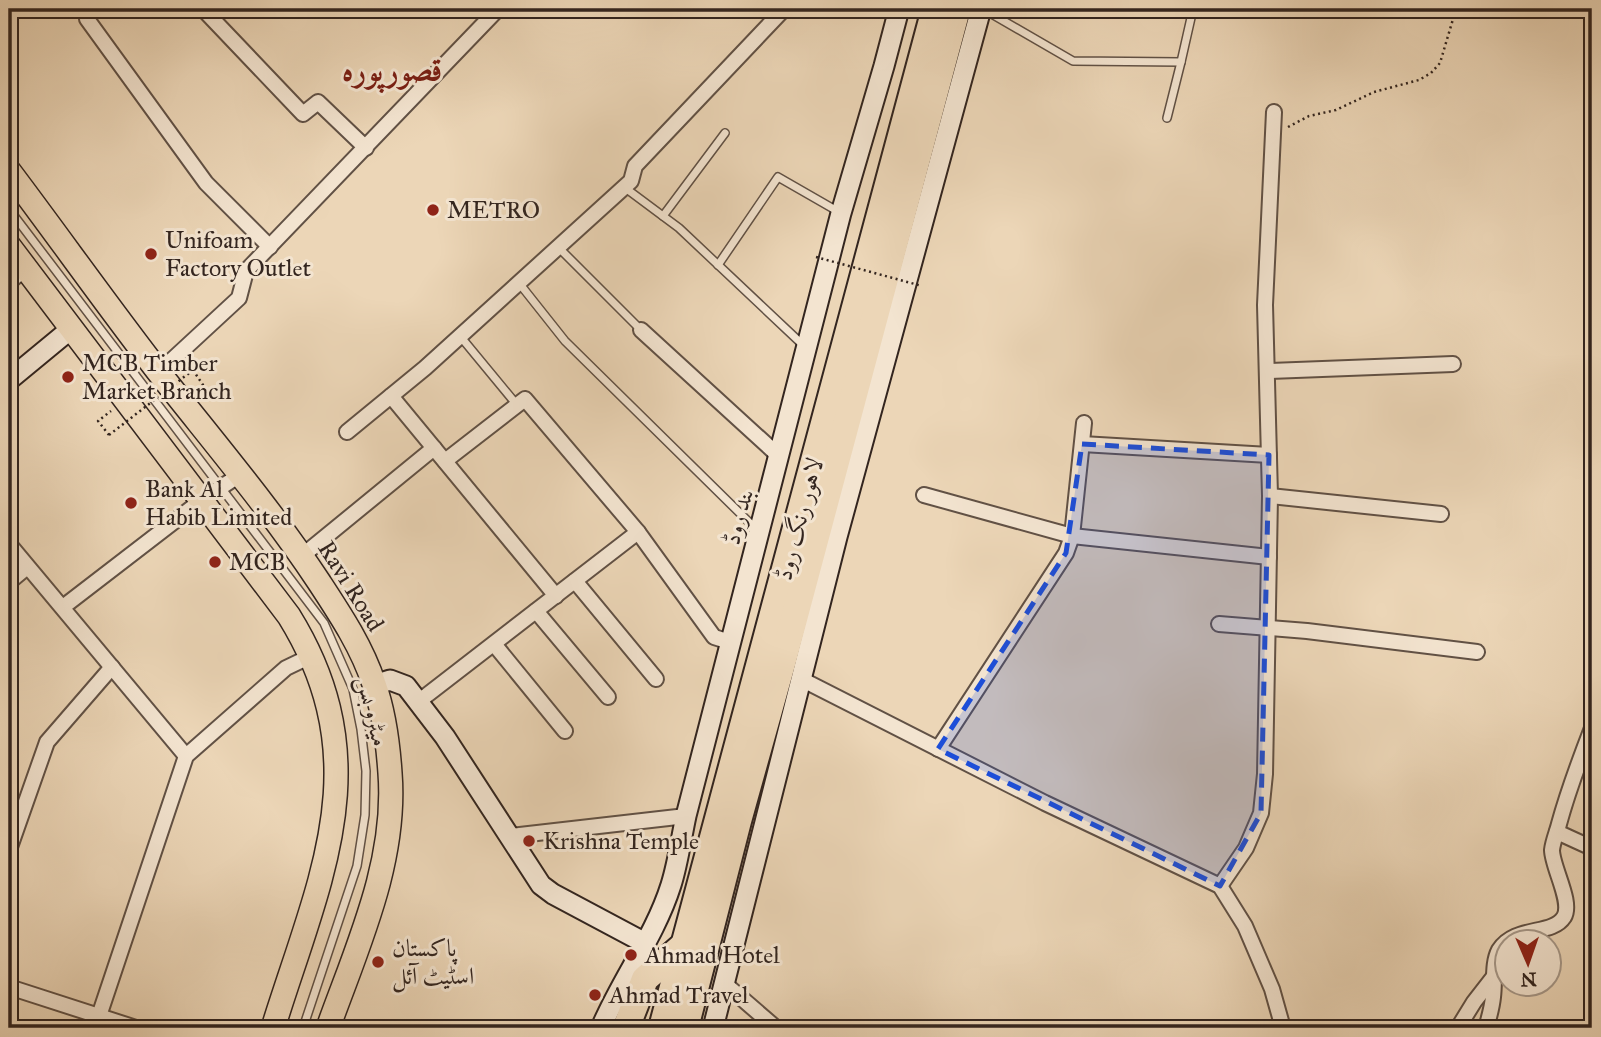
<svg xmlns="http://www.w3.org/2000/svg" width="1601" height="1037" viewBox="0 0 1601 1037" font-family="'IM FELL Great Primer',Amiri,serif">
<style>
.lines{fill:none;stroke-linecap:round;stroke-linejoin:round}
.lane-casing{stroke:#615145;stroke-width:10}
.street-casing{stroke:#615145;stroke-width:18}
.secondary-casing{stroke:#33251f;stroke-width:23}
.primary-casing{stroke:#33251f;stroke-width:26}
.highway-casing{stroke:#33251f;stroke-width:30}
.path{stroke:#33251f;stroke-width:2.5;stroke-dasharray:2 3.5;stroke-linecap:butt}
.lane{stroke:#f3e4d0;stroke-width:7}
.street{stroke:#f3e4d0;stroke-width:14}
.secondary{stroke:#f3e4d0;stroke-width:19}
.primary{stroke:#ecd6b7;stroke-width:23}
.highway{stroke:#ecd6b7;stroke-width:26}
.path-bridge{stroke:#33251f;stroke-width:2.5;stroke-dasharray:2 3.5;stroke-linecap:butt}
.marked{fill:#1d4ed8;fill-opacity:0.2;stroke:#1d4ed8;stroke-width:5;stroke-dasharray:14 9;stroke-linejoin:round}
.poi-dot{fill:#8f2418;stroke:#f3e4d0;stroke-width:2.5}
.labels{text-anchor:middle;stroke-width:6;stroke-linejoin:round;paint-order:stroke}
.poi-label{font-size:24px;fill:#33251f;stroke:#f3e4d0;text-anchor:start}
.street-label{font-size:24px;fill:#33251f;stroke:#f3e4d0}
.district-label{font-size:32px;font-weight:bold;fill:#7a1f14;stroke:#f3e4d0}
</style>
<rect width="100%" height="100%" fill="#ecd6b7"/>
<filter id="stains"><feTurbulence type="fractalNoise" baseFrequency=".00286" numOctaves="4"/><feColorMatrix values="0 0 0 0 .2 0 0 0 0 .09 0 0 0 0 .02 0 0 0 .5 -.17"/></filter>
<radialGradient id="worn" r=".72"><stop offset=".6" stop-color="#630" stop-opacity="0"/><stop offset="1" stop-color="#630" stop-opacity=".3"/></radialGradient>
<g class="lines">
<defs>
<g id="lane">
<path d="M983,9L1073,61L1181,62L1193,9"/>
<path d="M1167,118L1181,62"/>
<path d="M624,187L679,228L803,345"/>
<path d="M9,209L324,623L353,689L361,729L366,771L365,815L357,866L303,1028"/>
<path d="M663,216L725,133"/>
<path d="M558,247L641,330"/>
<path d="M718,265L778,177L839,212"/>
<path d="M519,283L565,341L756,529"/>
<path d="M460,336L517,405"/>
</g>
<g id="street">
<path d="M203,9L303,114L318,102L366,148"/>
<path d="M87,19L206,183L270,247"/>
<path d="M9,282L26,268"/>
<path d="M641,330L780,457"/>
<path d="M1267,371L1453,364"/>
<path d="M159,372L239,298L246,271L498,9"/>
<path d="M391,396L556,596"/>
<path d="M347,432L425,368L631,181L635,166L784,9"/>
<path d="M1082,444L1269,455"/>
<path d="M445,461L525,399L638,532L714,637L730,642"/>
<path d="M924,495L1072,536L1269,557"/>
<path d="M1270,496L1441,514"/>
<path d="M9,544L186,756"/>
<path d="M302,556L434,448"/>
<path d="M575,581L656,679"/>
<path d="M9,582L27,567"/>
<path d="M63,607L202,500L241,474"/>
<path d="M536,611L608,697"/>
<path d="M1219,624L1307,631L1477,652"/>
<path d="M494,644L565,731"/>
<path d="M801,679L1045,803L1220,886L1245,926L1272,989L1283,1028"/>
<path d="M418,702L638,532"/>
<path d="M938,749L1066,553L1072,536L1084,423"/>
<path d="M1557,832L1592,848"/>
<path d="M511,836L686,816"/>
<path d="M9,850L47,742L112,667"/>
<path d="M1220,886L1246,848L1261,813L1265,774L1270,496L1265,305L1274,112"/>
<path d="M724,983L776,1028"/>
<path d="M9,987L136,1028"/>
<path d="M95,1028L186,756L286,668L311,656"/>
<path d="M1458,1028L1474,1002L1495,975"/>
<path d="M1486,1028C1489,1018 1492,1007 1493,997C1495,982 1492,963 1499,950C1515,925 1552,936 1564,917C1573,902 1552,867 1552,850C1553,841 1557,832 1559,824C1568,791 1580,759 1592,728"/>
</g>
<g id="secondary">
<path d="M9,380L72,328"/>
<path d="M374,685L390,680L406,686L445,737L541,885L553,894L645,943"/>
<path d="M601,1028C621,980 655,936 671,885C678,863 681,839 686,816L841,213L884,66L899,9"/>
<path d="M713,1028L837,537L981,9"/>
</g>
<g id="primary">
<path d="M9,171C61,240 111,311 164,379C217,446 272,511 319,582C340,614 362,647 374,684C384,712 388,743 390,773C397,862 357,947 328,1028"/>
<path d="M9,246L289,616C380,763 319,880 273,1028"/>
</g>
<g id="highway">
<path d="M626,1028L645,979L684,945"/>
<path d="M662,1028L935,9"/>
<path d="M685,1028L738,821L783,660L957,9"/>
</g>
</defs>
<use href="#lane" class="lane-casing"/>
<use href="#street" class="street-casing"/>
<use href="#secondary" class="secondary-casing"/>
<use href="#primary" class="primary-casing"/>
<use href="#highway" class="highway-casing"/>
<g class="path">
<path d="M1288,127L1309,116L1336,110L1374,92L1419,80L1431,73L1440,63L1456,9"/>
<path d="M193,370L205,388L196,394"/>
<path d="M109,435L98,421L111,411"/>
</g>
<use href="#lane" class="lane"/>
<use href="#street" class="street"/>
<use href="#secondary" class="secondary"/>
<use href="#primary" class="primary"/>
<use href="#highway" class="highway"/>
<g class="path-bridge">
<path d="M816,257L922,286"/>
<path d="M109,435L193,370"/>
</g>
</g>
<path class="marked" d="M1082,444L1269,455L1261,813L1220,886L938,749L1066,553Z"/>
<g class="poi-dot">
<circle cx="433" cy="210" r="7"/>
<circle cx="151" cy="254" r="7"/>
<circle cx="68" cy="377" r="7"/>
<circle cx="131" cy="503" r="7"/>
<circle cx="215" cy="562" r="7"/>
<circle cx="529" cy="841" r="7"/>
<circle cx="631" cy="955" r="7"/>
<circle cx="378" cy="962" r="7"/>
<circle cx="595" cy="995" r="7"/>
</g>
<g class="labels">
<g class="poi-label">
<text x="447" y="218">METRO</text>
<text x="165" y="248">Unifoam<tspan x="165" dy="28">Factory Outlet</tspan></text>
<text x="82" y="371">MCB Timber<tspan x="82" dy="28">Market Branch</tspan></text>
<text x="145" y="497">Bank Al<tspan x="145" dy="28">Habib Limited</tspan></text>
<text x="229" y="570">MCB</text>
<text x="543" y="849">Krishna Temple</text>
<text x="392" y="956">پاکستان<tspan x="392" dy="28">اسٹیٹ آئل</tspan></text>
<text x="645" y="963">Ahmad Hotel</text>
<text x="609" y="1003">Ahmad Travel</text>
</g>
<g class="street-label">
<text transform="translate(738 517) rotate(-75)" y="8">بند روڈ</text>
<text transform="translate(799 519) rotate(-75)" y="8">لاہور رنگ روڈ</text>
<text transform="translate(351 586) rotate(58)" y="8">Ravi Road</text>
<text transform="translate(373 711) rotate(77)" y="8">میٹرو بس</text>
</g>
<g class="district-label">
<text x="392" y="81">قصورپورہ</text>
</g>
</g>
<rect width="1601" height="1037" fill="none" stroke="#ecd6b7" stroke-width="35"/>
<rect x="10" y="10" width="1580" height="1016" fill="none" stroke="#33251f" stroke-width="3.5"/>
<rect x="18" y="18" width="1566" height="1002" fill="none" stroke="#33251f" stroke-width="2"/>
<g transform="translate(1528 963) rotate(178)"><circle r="33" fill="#f3e4d0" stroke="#a69889" stroke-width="2"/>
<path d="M0-5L12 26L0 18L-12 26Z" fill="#8f2418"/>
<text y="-10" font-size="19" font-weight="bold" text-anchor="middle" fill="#33251f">N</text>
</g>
<rect width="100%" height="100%" filter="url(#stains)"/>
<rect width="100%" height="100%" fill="url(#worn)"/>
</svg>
